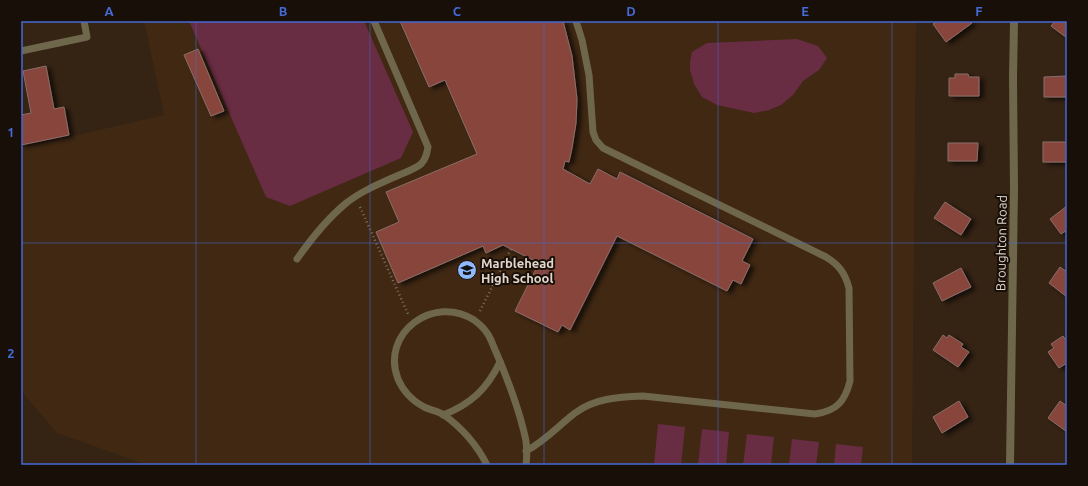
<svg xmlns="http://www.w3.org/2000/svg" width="1088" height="486" viewBox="0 0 1088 486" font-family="Ubuntu,sans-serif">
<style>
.built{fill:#402813}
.green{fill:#682c43}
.building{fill:#87443b;stroke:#8b6e69;filter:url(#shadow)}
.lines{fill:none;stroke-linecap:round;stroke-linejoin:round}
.path{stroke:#807063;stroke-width:2.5;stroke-dasharray:1 3;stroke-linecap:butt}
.service{stroke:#6f674c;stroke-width:7}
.minor{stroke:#6f674c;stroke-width:8}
.grid{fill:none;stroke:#4569d6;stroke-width:1;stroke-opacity:0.55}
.labels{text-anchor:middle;stroke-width:4;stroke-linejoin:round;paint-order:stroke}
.street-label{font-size:13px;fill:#e3d7cd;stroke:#170f08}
.poi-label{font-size:13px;font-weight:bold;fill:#e3d7cd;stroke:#170f08;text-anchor:start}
.neatline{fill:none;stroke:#4569d6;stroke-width:1.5}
.grid-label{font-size:13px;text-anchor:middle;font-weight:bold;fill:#4569d6}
</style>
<defs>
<filter id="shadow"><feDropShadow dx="4.5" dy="2.5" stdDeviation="2" flood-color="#0009"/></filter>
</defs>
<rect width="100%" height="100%" fill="#352314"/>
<path class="built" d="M144,21H916L912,465H147L57,433L21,391V148L164,115Z"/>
<g class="green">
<path d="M189,21H364L413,132L401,158L290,206L266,197Z"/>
<path d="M797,39L818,46L827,58L819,70L803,81L793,95L781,105L769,110L754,113L717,105L702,97L694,84L690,70V62L692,52L707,43Z"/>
<path d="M658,424L685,427L681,465H654Z"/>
<path d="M702,429L729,432L726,465H698Z"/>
<path d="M747,434L774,437L771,465H743Z"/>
<path d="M792,439L819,442L816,465H789Z"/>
<path d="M836,444L863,447L861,465H834Z"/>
</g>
<g class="building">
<path d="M400,21H563L572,56L577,99L576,123L572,148L569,162L565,161L563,169L590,184L598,169L617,179L620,172L753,239L742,261L750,265L741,284L733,280L727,291L617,236L570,330L562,325L558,332L515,311L539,263L503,245L486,253L483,246L398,283L376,232L399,222L386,192L477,154L445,80L429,87Z"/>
<path d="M938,21H971L972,23L946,42L933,24Z"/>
<path d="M1055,21H1067V38L1051,26Z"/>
<path d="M198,49L224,111L211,116L184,55Z"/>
<path d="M46,66L54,109L64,107L69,135L21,145V115L31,113L23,71Z"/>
<path d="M955,74H968L969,77H979V96H949V78H955Z"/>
<path d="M1067,76V97H1044V77Z"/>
<rect x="1043" y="142" width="24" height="20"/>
<path d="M948,143H978L977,161H948Z"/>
<path d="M945,202L971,219L961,235L934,218Z"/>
<path d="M1067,206V230L1061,234L1050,219Z"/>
<path d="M1060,267L1067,272V297L1049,283Z"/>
<path d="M961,268L971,287L942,301L933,283Z"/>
<path d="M943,335L947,338L949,335L963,344L961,347L969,352L958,367L933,350Z"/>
<path d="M1063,336L1065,339L1067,338V363L1059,368L1048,352L1054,348L1051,344Z"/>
<path d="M959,401L968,417L942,433L933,417Z"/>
<path d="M1060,401L1067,406V432L1048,418Z"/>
</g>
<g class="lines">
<g class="path">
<path d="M360,207L408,314"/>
<path d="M480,311L511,249"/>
</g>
<g class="service">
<path d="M21,51L87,37L84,21"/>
<path d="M297,259C311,239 326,220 345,204C361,191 381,183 399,175C406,172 415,169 421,164C426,159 427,153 428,147L374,21"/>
<path d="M443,415C471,404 487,389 500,362"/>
<path d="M526,451C545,441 558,426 575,413C595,398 619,397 643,396L815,414C837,411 845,401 850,381L849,288C845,273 839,265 826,257L603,148L596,140L593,132L589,75L582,40L576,21"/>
<path d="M487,465C477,445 462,428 444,415C438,411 430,410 424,407C413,401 403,391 398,379C380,333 434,294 474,320C478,323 484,328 487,333C491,338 493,346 496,352C508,380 520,411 526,441C527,449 527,457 526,465"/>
</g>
<path class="minor" d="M1010,465L1014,189L1013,78L1014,21"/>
</g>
<path class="grid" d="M196,21V465M370,21V465M544,21V465M718,21V465M892,21V465M21,243H1067"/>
<defs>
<symbol id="school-disc" viewBox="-11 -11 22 22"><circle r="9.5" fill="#8fb8fd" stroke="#170f08"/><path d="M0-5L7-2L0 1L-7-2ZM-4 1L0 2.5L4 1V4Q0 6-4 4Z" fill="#111"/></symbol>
</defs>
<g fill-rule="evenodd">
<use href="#school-disc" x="456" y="259" width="22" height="22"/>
</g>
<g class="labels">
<g class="street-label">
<text transform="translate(1001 243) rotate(-89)" y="5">Broughton Road</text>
</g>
<g class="poi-label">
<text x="481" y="268">Marblehead<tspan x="481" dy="15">High School</tspan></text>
</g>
</g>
<rect width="1088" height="486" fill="none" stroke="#170f08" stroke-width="44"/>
<rect x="22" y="22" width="1044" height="442" class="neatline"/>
<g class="grid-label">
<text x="109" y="16">A</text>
<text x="283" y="16">B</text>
<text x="457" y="16">C</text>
<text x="631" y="16">D</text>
<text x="805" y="16">E</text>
<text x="979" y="16">F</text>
<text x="11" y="137">1</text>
<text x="11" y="358">2</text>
</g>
</svg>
